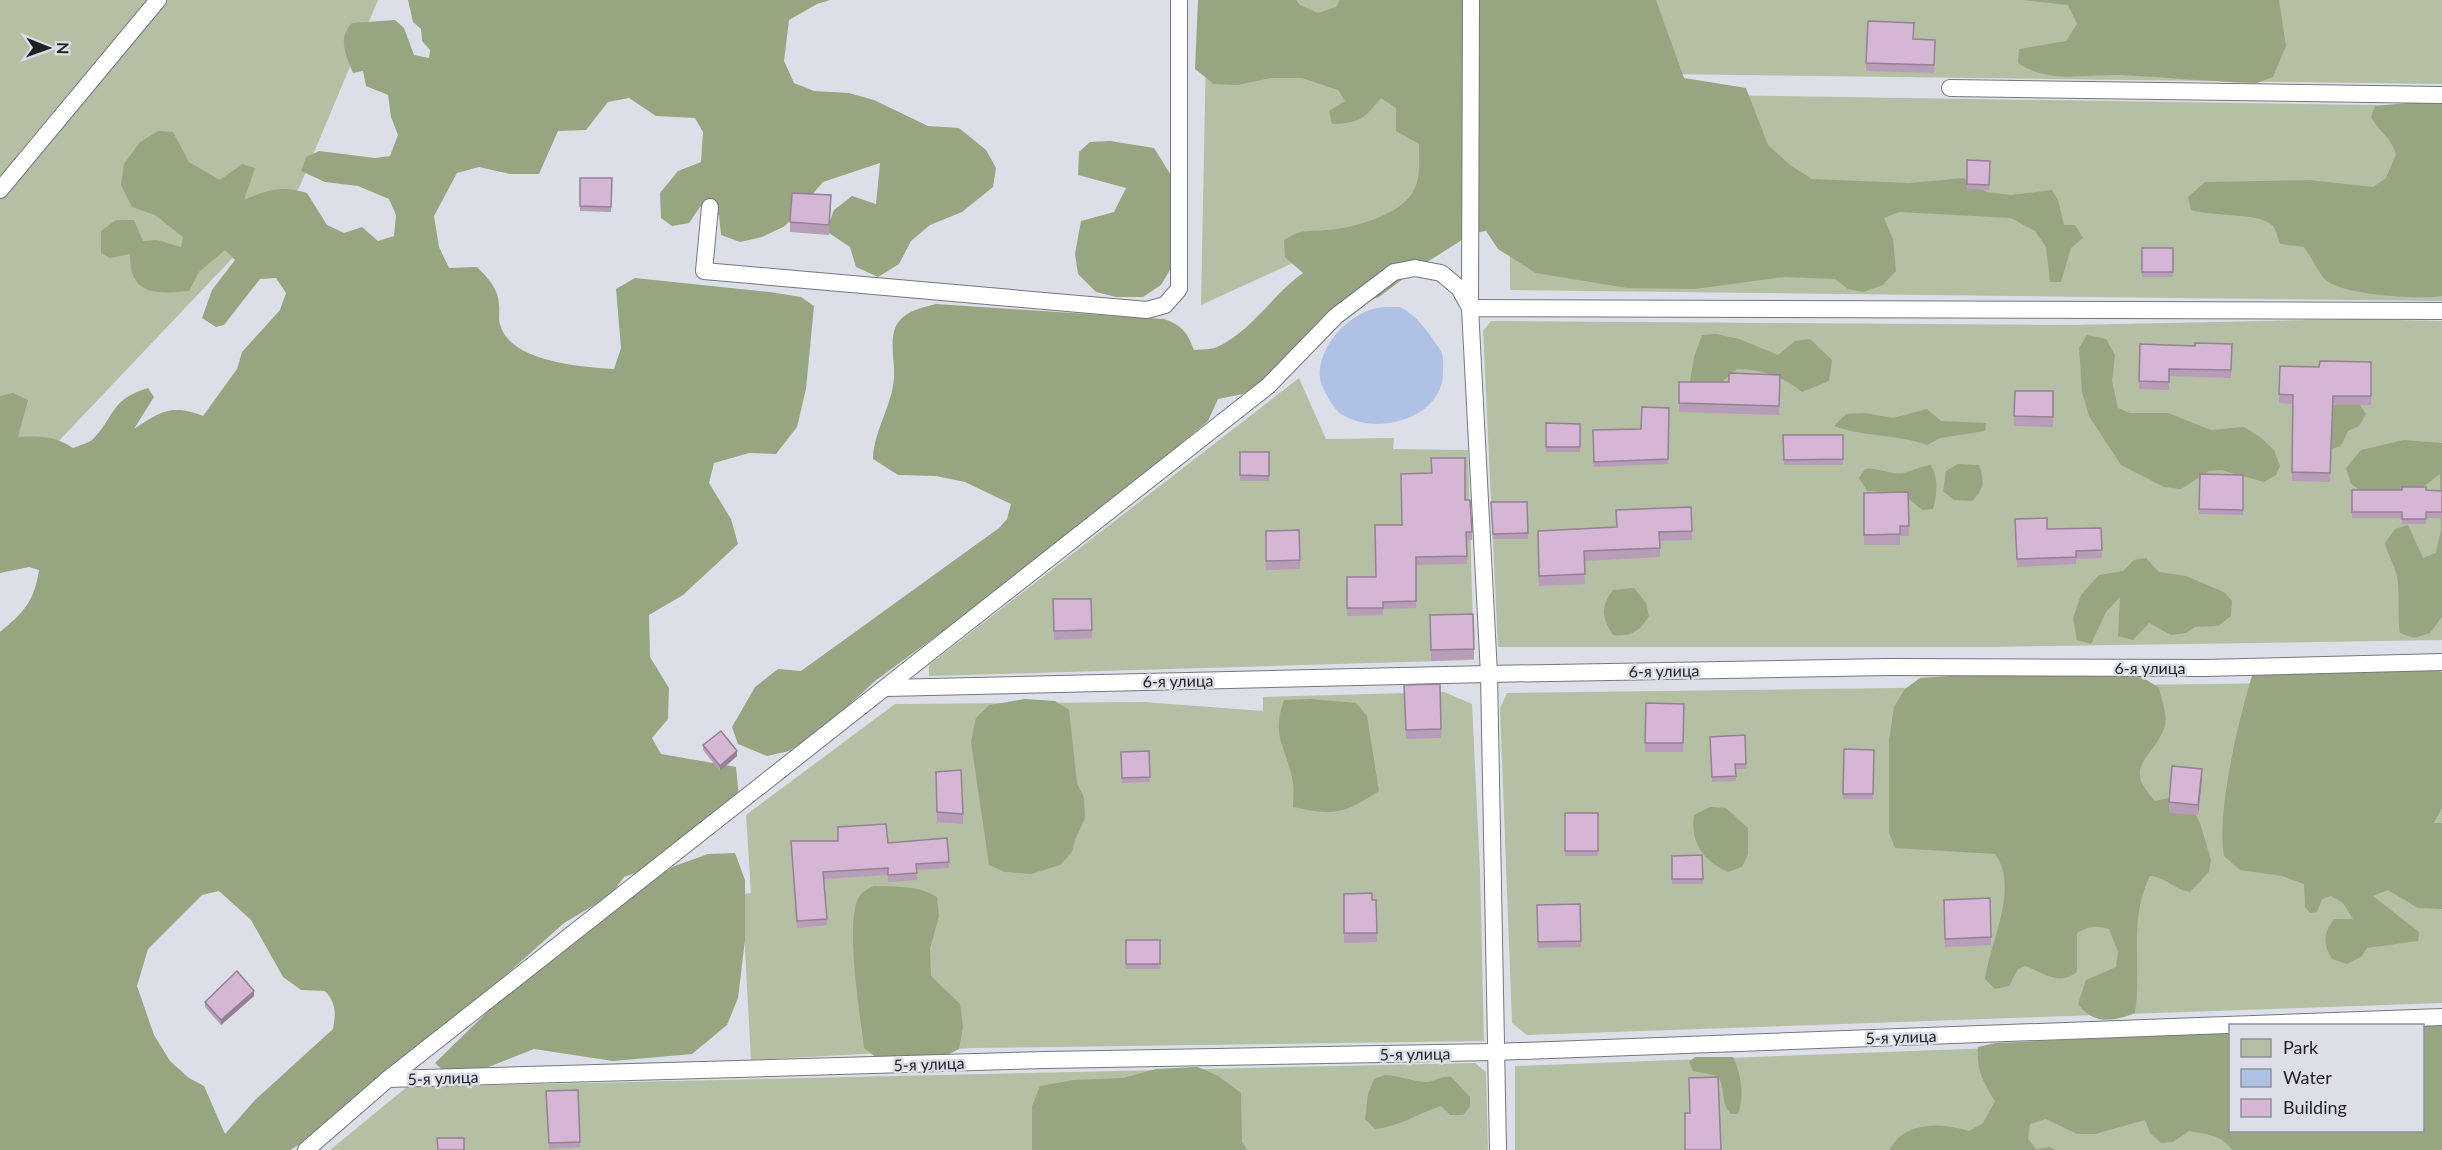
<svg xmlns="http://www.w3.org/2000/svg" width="2442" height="1150" viewBox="0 0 2442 1150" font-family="Lato,sans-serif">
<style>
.green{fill:#b5bfa4}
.forest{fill:#98a581;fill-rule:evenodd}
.water{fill:#afc2e5}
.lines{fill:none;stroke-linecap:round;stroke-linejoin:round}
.lane-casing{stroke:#75777f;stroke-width:18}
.lane{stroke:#fff;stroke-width:16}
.wall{fill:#b79db7}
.shaded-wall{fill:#958095}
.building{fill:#d5b7d5;stroke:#958095;stroke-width:1.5}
.labels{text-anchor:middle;stroke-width:5;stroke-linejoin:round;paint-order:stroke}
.street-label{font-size:16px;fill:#1f2023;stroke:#dcdfe8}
</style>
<rect width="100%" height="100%" fill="#dcdfe8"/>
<g class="green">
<path d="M0,0H378L299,188L0,503Z"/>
<path d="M1207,0H1442V195L1201,305Z"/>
<path d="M1503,0H2442V84L1508,72Z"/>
<path d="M1509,92L2442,106V301L1510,290Z"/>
<path d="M2357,319L2442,321V640L1989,647H1498L1483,331L1491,321L2070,325Z"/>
<path d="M1299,378L1326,439L1394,438L1393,449L1468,450L1474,660L929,676V665Z"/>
<path d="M2442,681V1003L1527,1035L1512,1023L1500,708L1507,693Z"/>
<path d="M1444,692L1472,704L1480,870L1484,1041L973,1048L751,1060L742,894L751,893L746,815L895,704L1144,702L1263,711V697Z"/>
<path d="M2230,1039V1130H2422L2442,1150H1515V1066Z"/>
<path d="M1475,1063L1486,1072L1488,1150H330L407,1087Z"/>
</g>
<g class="forest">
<path d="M408,0H830L817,4L789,20L784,61L794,83L814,91L849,93L874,100L928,126L959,128L986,150L996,168L993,187L962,212L930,225L911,241L899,264L878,277L856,267L850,247L826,231L834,210L852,196L876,204L880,163L823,182L785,226L762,237L740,242L721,235L719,216L712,204L700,207L689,223L672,226L661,218L660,193L678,171L701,162L703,132L695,118L656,116L629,98L608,102L586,130L558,131L539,174H510L479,167L457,173L434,216L439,247L449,268L477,267C488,278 499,289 499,306C500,312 498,319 500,324C509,362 582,367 614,369L621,348L616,289L635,278L770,292L801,297L814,306L806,389L797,427L776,454L749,453L714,463L709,483L731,519L738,544L683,595L649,615L650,657L669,688L668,719L652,738L661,754L736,767L739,797L657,865L624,877L611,895L564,923L469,1008L311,1138L290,1150H0V632C24,612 34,602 39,570L29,567L0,573V396L13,393L28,400L18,437C39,436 55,436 73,448C80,445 90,443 94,438C117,413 110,400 148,388L154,397L134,429C161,411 172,404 203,416L237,369L242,352L280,310L286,293L276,278L260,279L224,325L216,327L202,318L212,290L235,260L225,250L199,272L189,291C156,294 129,296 130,254L110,258L101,253V231L116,220H134L143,241L157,240L181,247L183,237L155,215L132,207L121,185L124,164L140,142L158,131L173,132L189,162L220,180L242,164L255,168L244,200C267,190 283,185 307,193L327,225L344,233L362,227L378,241L394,236L396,215L389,199L358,186L325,182L301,171L306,157L319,151L375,158L390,156L398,135L391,117L388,95L366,86L363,71L353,73C346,55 337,39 352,23L395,20L404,28L414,55L429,58L430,50L422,41L421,29L413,22ZM219,891L251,920L283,977L301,990L325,991C336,1003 336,1013 333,1029L255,1100L225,1134L204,1086L189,1078L170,1061L154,1035L137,986L148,949L202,895Z"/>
<path d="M1198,0H1296L1300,5L1318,13L1336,7L1340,0H1656L1684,78L1746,88L1768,145L1790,165L1812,179L1909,183L1964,178L1987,192L2011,195L2052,190L2058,200L2064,225H2075L2083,238L2071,248L2061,282H2050L2046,247L2035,231L2011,218L1899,212L1884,218L1893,239L1896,271L1883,285L1863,292L1848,289L1835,279L1784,277L1695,289L1627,288L1536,273L1498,249L1486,231L1473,233L1416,269L1379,297L1342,309L1317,323L1310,349L1243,394L1218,399L1208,421L1049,553L875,681L827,725L789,751L767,756L738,744L732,727L755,687L778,669L801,671L999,528L1007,519L1011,504L965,482L936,476L898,475L873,459C874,430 892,406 894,378C895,362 889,340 896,326C904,311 921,308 936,304L1164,319C1183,326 1187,332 1194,350C1201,349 1211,350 1217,347C1251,332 1273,294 1303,273L1285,257L1284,240C1304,228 1307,232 1328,230C1353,228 1402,215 1414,190C1421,176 1419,160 1419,144L1396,131V108L1381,98C1364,119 1360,123 1332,124L1329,111L1345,101L1338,90L1302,78H1271L1238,85L1214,84L1195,69Z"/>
<path d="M2022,0H2279L2286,46L2273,77L2257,83C2211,82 2166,77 2120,75C2084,74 2049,84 2018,63L2019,49L2066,41L2077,24L2068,5Z"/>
<path d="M2418,102H2442V296C2420,300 2345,295 2327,281C2320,276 2311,256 2304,247L2280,244C2278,238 2276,230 2273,226C2261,212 2213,217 2191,210L2188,197L2205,182L2310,180L2373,187L2386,178L2396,154C2390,136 2380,133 2371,117L2375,106Z"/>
<path d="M1110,141L1154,148L1174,180V263L1161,285L1143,297H1116L1096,292L1078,274L1075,254L1081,221L1114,212L1126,188L1078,175L1079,152L1090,142Z"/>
<path d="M1716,334L1739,339L1778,355L1795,341L1810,339L1832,360L1829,381L1802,392C1780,375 1764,370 1737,369L1723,381L1721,405H1686L1694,357L1702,335Z"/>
<path d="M2087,335L2106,339L2115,355L2112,381L2118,408L2130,413H2168L2211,430L2244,427L2260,437L2274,450L2280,466L2276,475L2264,482L2221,470L2209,471L2181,489L2164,487L2121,465L2089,416L2082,392L2079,348Z"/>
<path d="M2324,395L2359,403L2366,414L2359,426L2348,431L2341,446L2322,452Z"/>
<path d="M1927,409L1941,421L1986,423L1985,431L1940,438L1927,445C1897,434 1863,437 1834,426L1846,414L1864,413L1893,418Z"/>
<path d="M2404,440L2442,443V617L2430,633L2414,638L2400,633C2397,615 2401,583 2395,570C2392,560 2387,553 2385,543L2395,529L2408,525L2423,558L2436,553L2441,530L2440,474L2418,491L2379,504L2351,484L2346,468L2361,450Z"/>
<path d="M1958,464L1979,465C1985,482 1984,489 1972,501L1954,500L1943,491L1946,471Z"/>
<path d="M1931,465C1939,480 1937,493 1933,509L1922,510L1902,493L1867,491L1859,478L1865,469C1878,467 1891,475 1903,473C1913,471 1920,466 1931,465Z"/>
<path d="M2146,558L2159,572L2186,576L2224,592L2232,601L2231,616L2218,626L2195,627L2186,633L2171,635L2149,623L2133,640L2118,636L2120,597L2106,612L2091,644L2077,640L2073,618L2081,595L2099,575L2123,571L2134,560Z"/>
<path d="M1634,588L1646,603L1649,616C1640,631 1631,637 1613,635C1602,618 1600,607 1613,590Z"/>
<path d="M2282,669H2436L2442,672V808L2434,823H2442V909L2418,908L2388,890L2373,896L2419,932L2418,941L2367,948L2361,957L2347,964L2332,959C2323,944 2323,934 2334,919H2353L2343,903L2331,896L2322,899L2317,912L2310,913L2305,907L2304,884L2282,876L2240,870L2224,856C2216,813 2239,719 2252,676Z"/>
<path d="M1979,674L2139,675L2159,688C2161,699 2169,717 2164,729C2151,760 2122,766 2155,801L2177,796L2190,803L2200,823L2211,860L2209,872L2190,892C2175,890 2166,877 2150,876C2128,919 2142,967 2135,1013C2113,1022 2094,1025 2078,1004L2086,980L2116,967L2118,952L2109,929C2096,925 2089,926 2077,933V972C2058,986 2045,973 2025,966L2018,969L2009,986L1995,989L1985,979C1990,942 2020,887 1995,854L1895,848L1889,833V740L1894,707L1905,689L1920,678Z"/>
<path d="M1025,699L1055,701L1069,710L1077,783L1084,798L1085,818L1075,840L1072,852L1060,865L1031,874L1005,872L989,865L971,742L976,718L989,705Z"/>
<path d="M1311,699L1356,703L1367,716L1379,791C1343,814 1336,816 1293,807C1293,799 1294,791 1293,783C1288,749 1270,739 1284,700Z"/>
<path d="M1710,807L1726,808L1748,828V854L1742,867L1728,872C1703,861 1690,842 1694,815Z"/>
<path d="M735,853L745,880V940L738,998L727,1025L692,1054L613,1061L534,1049L468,1075L447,1074L435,1063L518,982L672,867L708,854Z"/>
<path d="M874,886C896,887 918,885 937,897L939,916L930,949L931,976L960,1004L963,1027L959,1049L939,1059L877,1058L864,1048C861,1018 842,912 862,893C865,890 870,888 874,886Z"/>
<path d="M2442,1023V1150H2232C2223,1135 2205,1134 2189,1131L2173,1142L2161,1143L2150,1133L2145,1120L2095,1134H2077L2046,1119L2030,1124L2028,1139L2036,1149L2050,1147L2056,1150H1890C1903,1121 1943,1123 1969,1131L1983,1123L1995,1101C1983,1082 1976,1069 1978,1047L1995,1043L2198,1034H2230V1130H2422V1026Z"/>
<path d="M1695,1057H1733C1741,1074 1745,1096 1738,1114H1731C1720,1102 1726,1090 1718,1076L1693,1071L1689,1062Z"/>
<path d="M1198,1067L1218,1076L1241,1093L1242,1142L1247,1150H1032V1106L1040,1086L1074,1080L1123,1078L1156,1069Z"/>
<path d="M1385,1075C1397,1075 1418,1083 1428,1082C1437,1080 1442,1076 1451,1077L1470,1097V1106L1463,1115H1450L1441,1106C1419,1113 1398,1127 1375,1129L1365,1119L1368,1094L1374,1079Z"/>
</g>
<path class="water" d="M1400,307C1416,316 1422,324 1432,338C1435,343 1440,348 1442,354C1444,358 1443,366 1443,372C1443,419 1376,437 1341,414C1334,409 1327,396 1323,388C1309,356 1346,313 1378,308C1385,306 1393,307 1400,307Z"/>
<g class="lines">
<defs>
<g id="lane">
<path d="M1950,88L2442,95"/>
<path d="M0,190L158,0"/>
<path d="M710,207L704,271L1147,310L1165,305L1179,289V0"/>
<path d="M1470,307L1471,0"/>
<path d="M886,688L1489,674L1889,667L2204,668L2442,662"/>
<path d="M388,1079L1046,1060L1494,1052L2442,1017"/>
<path d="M306,1150L388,1079L1268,386L1336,316L1394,272L1415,268L1441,273L1459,288L1470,308"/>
<path d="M1498,1150L1489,674L1470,308L2442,311"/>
</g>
</defs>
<use href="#lane" class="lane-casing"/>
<use href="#lane" class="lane"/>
</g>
<g class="wall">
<path d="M1868,21L1913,39L1935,40L1934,73L1866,71Z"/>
<path d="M1967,160L1990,161L1989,190L1967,189Z"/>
<path d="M580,178H612L611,212L580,211Z"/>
<path d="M831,205L829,235L790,232V222Z"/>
<rect x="2142" y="248" width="31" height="29"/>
<path d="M2140,344L2195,346L2232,344L2231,378L2169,376V390L2139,389Z"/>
<path d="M2371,362V405H2333L2330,482L2292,481L2293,404L2279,403L2280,366L2319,367Z"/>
<path d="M1780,375L1779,415L1679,412V382H1729Z"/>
<path d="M2015,391H2053V427L2014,426Z"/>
<path d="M1669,408L1668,464L1594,467L1593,430L1641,429Z"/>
<path d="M1546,423L1580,424V452H1546Z"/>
<path d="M1783,435H1843V465H1784Z"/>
<rect x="1240" y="452" width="29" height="29"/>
<path d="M2200,474L2243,475V515L2199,514Z"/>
<path d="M2352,490L2442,491V518H2426V524H2402V518H2352Z"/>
<path d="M1908,492L1909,536H1900V545H1864V493Z"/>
<path d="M1465,500L1472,532V540H1467V564L1416,565V608L1383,609V615L1347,616V577H1375L1402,525Z"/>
<path d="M1491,502H1527L1528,539H1493Z"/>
<path d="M1691,507L1692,540L1660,541V557L1584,561L1585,584L1539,586L1538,531L1617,527Z"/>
<path d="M2015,527L2047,529L2101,528L2102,558L2076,559V564L2017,567Z"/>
<path d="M1299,530L1300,569L1266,570V531Z"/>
<path d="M1053,599H1091L1092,638L1054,640Z"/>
<path d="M1430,615L1474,649V659L1431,661Z"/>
<path d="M1440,684L1441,738L1406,739L1404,685Z"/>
<path d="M1646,703L1684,704L1683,752H1645Z"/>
<path d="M1745,735L1746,769H1736V781L1712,782L1710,737Z"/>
<path d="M703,745L737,756L720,771L703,750Z"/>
<path d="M1844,749L1874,750L1873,799H1843Z"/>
<path d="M1149,751L1150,782L1122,783L1121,752Z"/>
<path d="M936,772L963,814V824L937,822Z"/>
<path d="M2202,779L2198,815L2169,813V802Z"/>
<rect x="1565" y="813" width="33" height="43"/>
<path d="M791,841L888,843L949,862V868L916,870L917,880L888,882V875L824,879L827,925L797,928Z"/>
<path d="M1702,855L1703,884H1672V856Z"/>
<path d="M1344,894L1376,900L1377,942L1344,943Z"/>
<path d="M1990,898L1991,945L1945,947L1944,900Z"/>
<path d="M1580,904L1581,947L1538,948L1537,905Z"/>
<rect x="1126" y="940" width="34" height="29"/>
<path d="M254,996L221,1025L205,1007V1002Z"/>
<path d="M578,1090L580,1147L549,1149L546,1091Z"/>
</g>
<g class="shaded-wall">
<path d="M737,751V756L720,771V766Z"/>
<path d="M2202,769V779L2198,815V805Z"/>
<path d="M254,991V996L221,1025V1020Z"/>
</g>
<g class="building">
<path d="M1868,21L1914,23L1913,39L1935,40L1934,65L1866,63Z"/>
<path d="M1967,160L1990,161L1989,185L1967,184Z"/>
<path d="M580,178H612L611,207L580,206Z"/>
<path d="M792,193L831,195L829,225L790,222Z"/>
<rect x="2142" y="248" width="31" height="24"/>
<path d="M2195,343L2232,344L2231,370L2169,369V382L2139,381L2140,344L2195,346Z"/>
<path d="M2320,361L2371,362V396H2333L2330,473L2292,472L2293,395L2279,394L2280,366L2319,367Z"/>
<path d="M1729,373L1780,375L1779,406L1679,403V382H1729Z"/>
<path d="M2015,391H2053V417L2014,416Z"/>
<path d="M1642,407L1669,408L1668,459L1594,462L1593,430L1641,429Z"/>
<path d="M1546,423L1580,424V447H1546Z"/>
<path d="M1783,435H1843V459L1784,460Z"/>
<path d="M1240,452H1269V476L1240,475Z"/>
<path d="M1431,458H1465V500H1470L1472,532H1466L1467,556L1416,557V601L1383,602V608H1347V577H1376L1375,525H1402L1401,474L1432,473Z"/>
<path d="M2200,474L2243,475V510L2199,509Z"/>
<path d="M2402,487H2426V490L2442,491V512H2426V519H2402V512H2352V490H2402Z"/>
<path d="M1908,492L1909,526H1900V534L1864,535V493Z"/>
<path d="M1491,502H1527L1528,533L1493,534Z"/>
<path d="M1691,507L1692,531L1659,532L1660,548L1584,551L1585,574L1539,576L1538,531L1617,527L1616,510Z"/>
<path d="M2047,518V529L2101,528L2102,550L2076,551V557L2017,559L2015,519Z"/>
<path d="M1299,530L1300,560L1266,561V531Z"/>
<path d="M1053,599H1091L1092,630L1054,631Z"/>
<path d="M1473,614L1474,649L1431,650L1430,615Z"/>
<path d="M1440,684L1441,729L1406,730L1404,685Z"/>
<path d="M1646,703L1684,704L1683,743H1645Z"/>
<path d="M721,731L737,751L720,766L703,745Z"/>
<path d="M1745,735L1746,764H1735L1736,776L1712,777L1710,737Z"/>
<path d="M1844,749L1874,750L1873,794H1843Z"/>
<path d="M1149,751L1150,777L1122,778L1121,752Z"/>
<path d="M2172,766L2202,769L2198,805L2169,802Z"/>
<path d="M961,770L963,814L937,812L936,772Z"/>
<rect x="1565" y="813" width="33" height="38"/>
<path d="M886,824L888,843L947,838L949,862L916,864L917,873L888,875V868L823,872L827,919L797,921L791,841H838V827Z"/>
<path d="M1702,855L1703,879H1672V856Z"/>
<path d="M1372,893V900H1376L1377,933H1344V894Z"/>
<path d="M1990,898L1991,937L1945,939L1944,900Z"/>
<path d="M1580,904L1581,941L1538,942L1537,905Z"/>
<rect x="1126" y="940" width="34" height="24"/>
<path d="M237,971L254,991L221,1020L205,1002Z"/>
<path d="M1718,1077L1721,1150H1685V1113H1690L1689,1078Z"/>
<path d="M578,1090L580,1142L549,1143L546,1091Z"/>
<path d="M437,1138H464V1150H438Z"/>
</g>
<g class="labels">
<g class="street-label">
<text x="2150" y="674">6-я улица</text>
<text transform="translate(1664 671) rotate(-1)" y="6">6-я улица</text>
<text transform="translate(1178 681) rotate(-1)" y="6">6-я улица</text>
<text transform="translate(1901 1037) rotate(-2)" y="6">5-я улица</text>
<text transform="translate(1415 1054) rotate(-1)" y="6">5-я улица</text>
<text transform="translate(929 1064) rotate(-2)" y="6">5-я улица</text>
<text transform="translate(443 1078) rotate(-2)" y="6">5-я улица</text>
</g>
</g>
<rect x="2229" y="1024" width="195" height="108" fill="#dcdfe8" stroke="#909399" stroke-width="1.5"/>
<rect x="2241" y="1039" width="30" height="18" fill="#b5bfa4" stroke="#909399" stroke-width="1.5"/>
<text x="2283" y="1054" font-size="18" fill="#1f2023">Park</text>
<rect x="2241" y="1069" width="30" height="18" fill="#afc2e5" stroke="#909399" stroke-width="1.5"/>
<text x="2283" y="1084" font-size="18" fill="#1f2023">Water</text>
<rect x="2241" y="1099" width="30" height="18" fill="#d5b7d5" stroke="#909399" stroke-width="1.5"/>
<text x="2283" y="1114" font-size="18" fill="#1f2023">Building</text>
<g transform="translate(48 48) rotate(91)" stroke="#dcdfe8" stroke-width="4.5" paint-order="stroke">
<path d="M0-4.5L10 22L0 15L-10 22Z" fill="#1f2023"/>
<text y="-9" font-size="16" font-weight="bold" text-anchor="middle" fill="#1f2023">N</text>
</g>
</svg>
